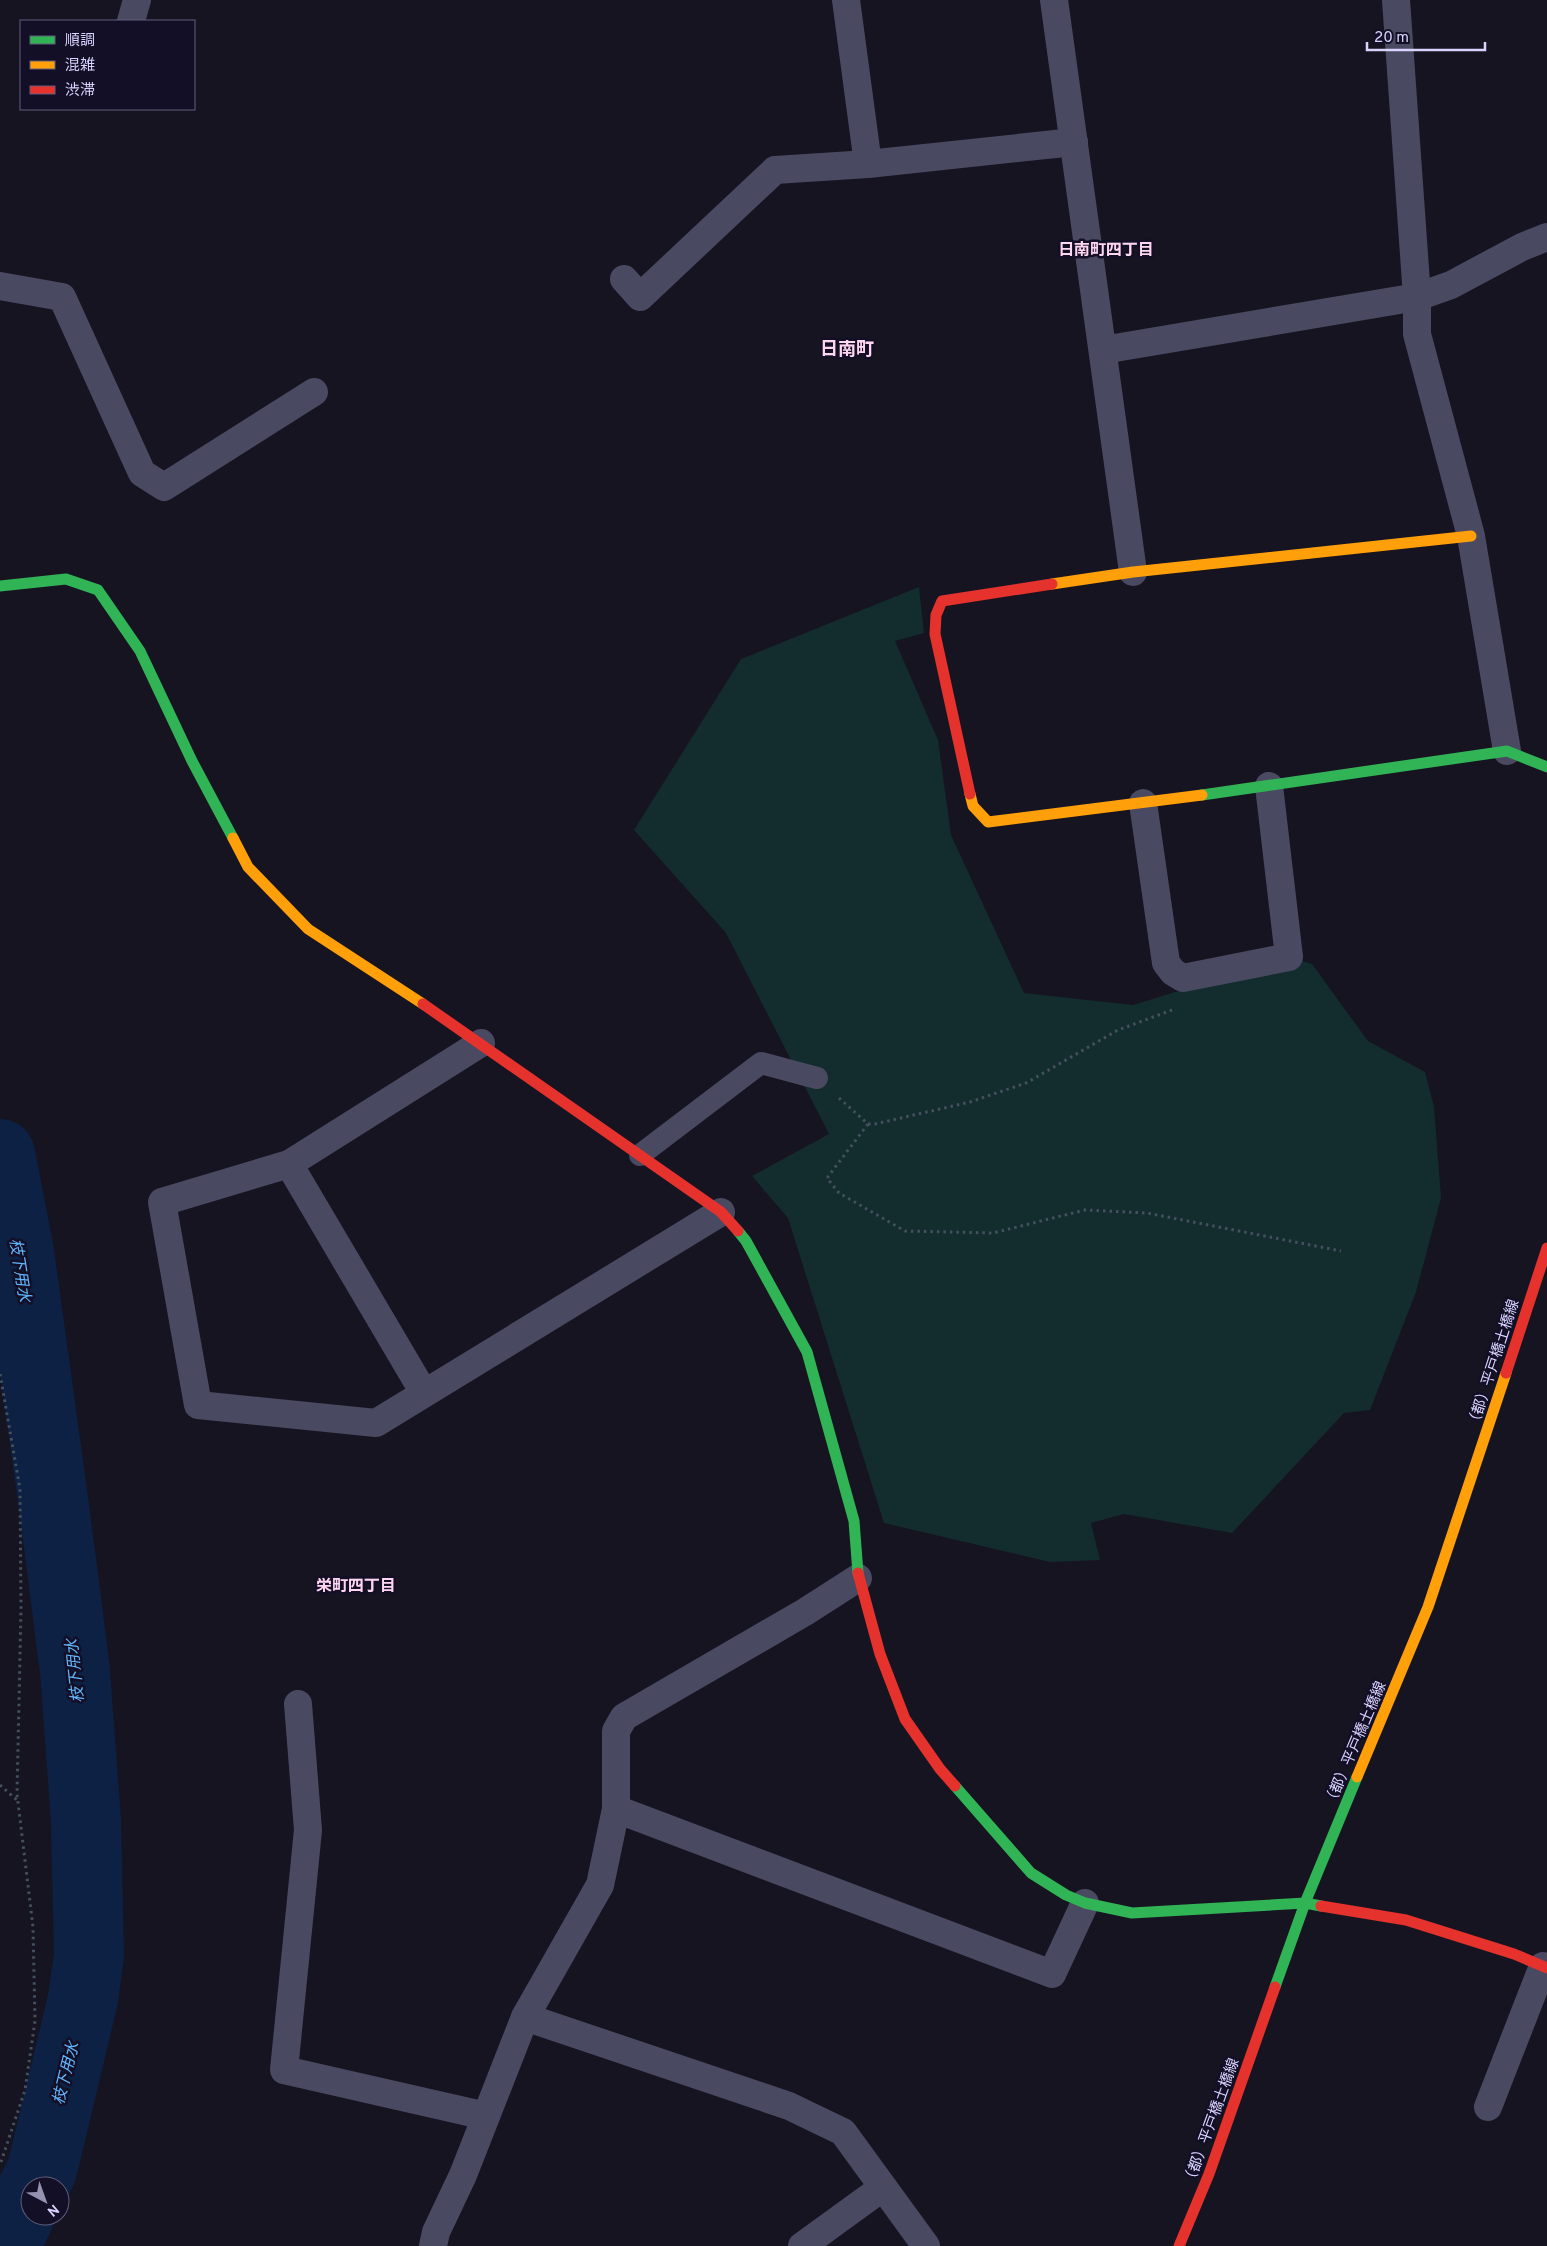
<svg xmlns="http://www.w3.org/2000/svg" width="1547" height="2246" viewBox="0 0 1547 2246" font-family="Overpass,'Noto Sans JP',sans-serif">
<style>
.green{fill:#132c2d}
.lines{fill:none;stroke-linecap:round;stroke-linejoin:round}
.river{stroke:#0d2144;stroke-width:70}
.path{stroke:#44505f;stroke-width:3;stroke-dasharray:2.5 4;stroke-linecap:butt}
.lane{stroke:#4a4962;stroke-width:22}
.street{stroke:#4a4962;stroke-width:28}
.fast{stroke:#30b455;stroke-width:11}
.slow{stroke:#ff9f0a;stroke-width:11}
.jam{stroke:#e5322d;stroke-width:11}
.labels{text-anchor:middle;stroke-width:5;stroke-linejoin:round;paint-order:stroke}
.street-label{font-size:15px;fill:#d9d4ff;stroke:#130f26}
.neighbourhood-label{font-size:16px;font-weight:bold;fill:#ffd6f0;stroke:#130f26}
.water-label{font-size:16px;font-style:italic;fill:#62b6ff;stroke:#130f26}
.quarter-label{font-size:18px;font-weight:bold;fill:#ffd6f0;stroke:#130f26}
</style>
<rect width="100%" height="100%" fill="#161421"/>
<path class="green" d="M919,587L924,633L895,641L938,740L951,835L1024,993L1133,1005L1289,957L1312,964L1368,1041L1425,1072L1434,1107L1441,1198L1416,1292L1370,1410L1344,1413L1232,1533L1124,1514L1091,1523L1100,1560L1050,1562L884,1523L788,1218L752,1176L829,1134L726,933L634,830L741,659Z"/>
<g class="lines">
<g class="river">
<path d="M0,1154L19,1252L55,1514L75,1671L86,1821L89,1955L83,1999L42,2170L34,2186"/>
<path d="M5,2246L30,2193"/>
</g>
<g class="path">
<path d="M839,1098L868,1124L827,1178L839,1193L905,1231L993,1233L1085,1210L1147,1213L1341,1251"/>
<path d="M868,1124H875L970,1102L1026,1083L1118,1030L1172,1010"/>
<path d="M0,1374L20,1489L21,1609L17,1794L33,1927L35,2021L25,2090L0,2165"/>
<path d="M0,1785L18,1801"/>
</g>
<path class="lane" d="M640,1155L761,1063L817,1078"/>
<g class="street">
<path d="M846,0L868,164L1074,142"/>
<path d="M1054,0L1133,572"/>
<path d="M1396,0L1417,297V334L1471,536L1507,751"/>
<path d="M131,21L137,0"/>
<path d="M624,279L640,297L775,170L868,164"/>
<path d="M0,286L62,297L142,473L164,487L314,392"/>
<path d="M1103,350L1417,297L1451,285L1522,247L1547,237"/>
<path d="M1143,803L1166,963L1173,972L1183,978L1289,957L1269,786"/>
<path d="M481,1043L289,1164L162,1202L198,1405L376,1423L721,1212"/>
<path d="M289,1164L424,1393"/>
<path d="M298,1704L308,1830L284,2070L486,2116"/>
<path d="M616,1809L1052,1974L1085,1903"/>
<path d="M525,2017L789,2106L843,2132L926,2246"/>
<path d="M1488,2107L1543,1966"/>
<path d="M433,2246L436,2232L463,2175L525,2017L600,1885L616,1809V1731L624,1717L805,1612L858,1578"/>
<path d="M802,2246L882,2188"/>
</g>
<g class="fast">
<path d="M0,586L66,579L98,590L140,651L192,761L233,838"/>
<path d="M1202,795L1507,751L1547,767"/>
<path d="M738,1231L746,1241L807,1352L854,1521L858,1573"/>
<path d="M955,1786L1031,1873L1066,1895L1085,1903L1132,1913L1305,1903L1321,1906"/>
<path d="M1275,1987L1305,1903L1357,1777"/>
</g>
<g class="slow">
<path d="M1052,584L1133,572L1471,536"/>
<path d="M970,794L973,806L988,822L1202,795"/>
<path d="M233,838L248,867L308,929L423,1004"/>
<path d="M1357,1777L1428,1607L1506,1373"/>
</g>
<g class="jam">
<path d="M970,794L935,634L936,615L942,601L1052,584"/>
<path d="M423,1004L721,1212L738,1231"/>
<path d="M1506,1373L1547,1248"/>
<path d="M858,1573L880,1654L905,1719L940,1769L955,1786"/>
<path d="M1321,1906L1406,1920L1514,1954L1547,1968"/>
<path d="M1179,2246L1209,2174L1275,1987"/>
</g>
</g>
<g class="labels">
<g class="street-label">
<text transform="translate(1493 1364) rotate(-72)" y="5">（都）平戸橋土橋線</text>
<text transform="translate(1355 1744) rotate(-67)" y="5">（都）平戸橋土橋線</text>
<text transform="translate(1211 2122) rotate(-70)" y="5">（都）平戸橋土橋線</text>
</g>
<g class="neighbourhood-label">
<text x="1106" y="255">日南町四丁目</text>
<text x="356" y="1591">栄町四丁目</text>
</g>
<g class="water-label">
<text transform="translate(21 1270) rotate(81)" y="6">枝下用水</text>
<text transform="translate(74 1671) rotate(-96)" y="6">枝下用水</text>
<text transform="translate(65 2073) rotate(-76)" y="6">枝下用水</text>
</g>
<g class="quarter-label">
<text x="847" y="355">日南町</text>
</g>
</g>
<rect x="20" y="20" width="175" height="90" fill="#130f26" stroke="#625e7d"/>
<rect x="30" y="36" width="25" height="8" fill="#30b455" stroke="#625e7d"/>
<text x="65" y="45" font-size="15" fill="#d9d4ff">順調</text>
<rect x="30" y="61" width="25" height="8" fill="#ff9f0a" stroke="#625e7d"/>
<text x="65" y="70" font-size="15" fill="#d9d4ff">混雑</text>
<rect x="30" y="86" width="25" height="8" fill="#e5322d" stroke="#625e7d"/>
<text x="65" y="95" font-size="15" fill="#d9d4ff">渋滞</text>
<g transform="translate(45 2201) rotate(139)"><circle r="24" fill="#130f26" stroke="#625e7d"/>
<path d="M0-4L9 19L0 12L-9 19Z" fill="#9591b1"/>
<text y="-8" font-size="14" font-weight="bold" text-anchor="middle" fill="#d9d4ff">N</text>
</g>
<path d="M1367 42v8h118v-8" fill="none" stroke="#d9d4ff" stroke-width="2.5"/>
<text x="1374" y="42" font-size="15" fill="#d9d4ff" stroke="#130f26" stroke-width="4" paint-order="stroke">20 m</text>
</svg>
